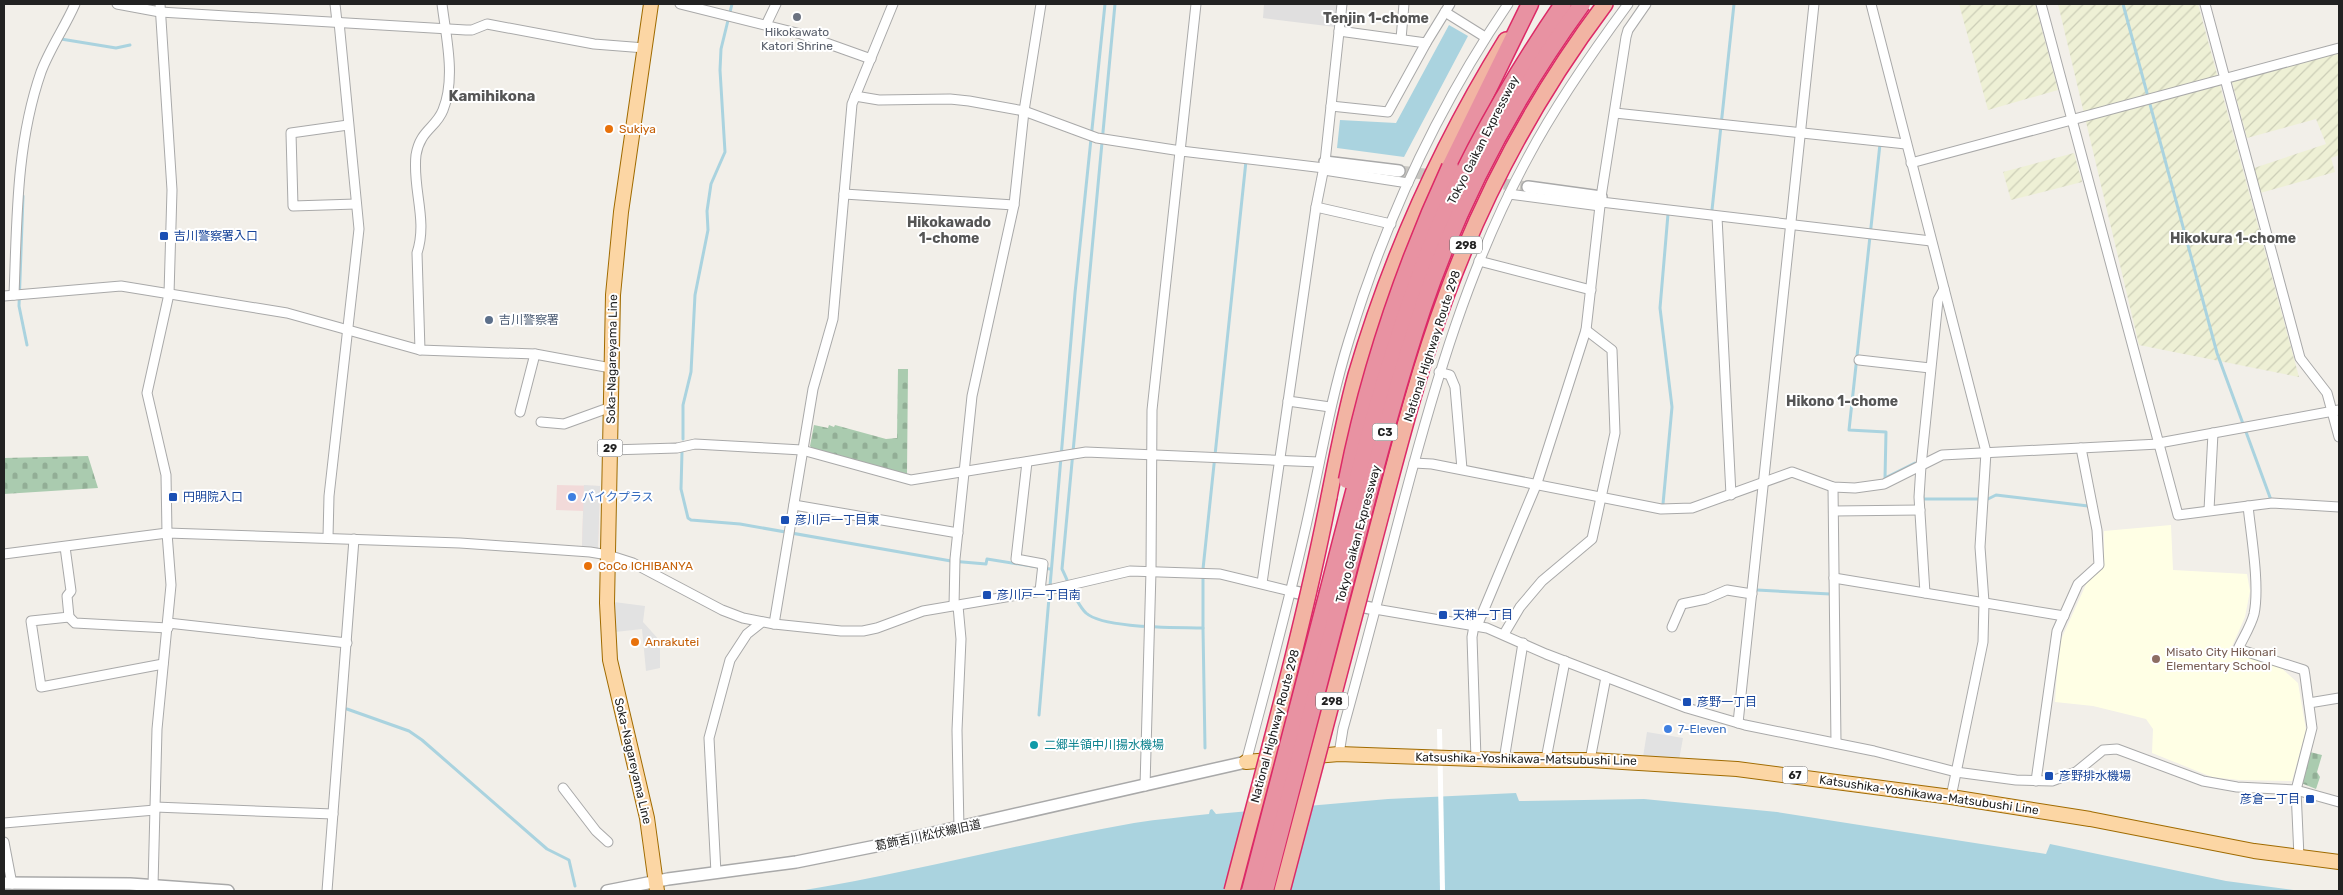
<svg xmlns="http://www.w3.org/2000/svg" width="2343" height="895" viewBox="0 0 2343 895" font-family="Rubik,'Noto Sans JP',sans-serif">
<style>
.residential{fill:#e0dfdf}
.commercial{fill:#f2dad9}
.education{fill:#ffffe5}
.farmland{fill:url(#farmland-furrows)}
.cemetery{fill:url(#cemetery-stones)}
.parking{fill:#e2e2e2}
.water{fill:#aad3df}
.pier{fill:#fff}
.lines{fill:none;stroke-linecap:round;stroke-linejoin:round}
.stream{stroke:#aad3df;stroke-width:3}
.tertiary-tunnel{stroke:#c8c6c1;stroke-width:11;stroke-dasharray:11 5.5;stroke-linecap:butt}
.minor-casing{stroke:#a9a9a9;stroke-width:11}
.tertiary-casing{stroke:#a9a9a9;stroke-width:14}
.primary-casing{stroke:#a06b00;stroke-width:16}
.trunk-casing{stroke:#dc2a67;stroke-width:18}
.motorway-casing{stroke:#dc2a67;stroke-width:19}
.minor{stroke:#fff;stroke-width:9}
.tertiary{stroke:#fff;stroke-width:11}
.primary{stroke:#fcd6a4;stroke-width:14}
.trunk{stroke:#f2b4a3;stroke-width:15}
.motorway{stroke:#e892a2;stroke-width:16}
.trunk-bridge-casing{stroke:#dc2a67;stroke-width:18;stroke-linecap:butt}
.motorway-bridge-casing{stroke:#dc2a67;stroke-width:19;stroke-linecap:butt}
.trunk-bridge{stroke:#f2b4a3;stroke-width:15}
.motorway-bridge{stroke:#e892a2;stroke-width:16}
.worship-dot{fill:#6b7280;stroke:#fff;stroke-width:2}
.food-dot{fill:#e8710a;stroke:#fff;stroke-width:2}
.transit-dot{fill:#1a4fb4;stroke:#fff;stroke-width:2}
.service-dot{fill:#5c6f8a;stroke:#fff;stroke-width:2}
.shop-dot{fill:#3f7fe0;stroke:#fff;stroke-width:2}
.education-dot{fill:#8d6e63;stroke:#fff;stroke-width:2}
.culture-dot{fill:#0f9aa8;stroke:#fff;stroke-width:2}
.labels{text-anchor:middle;stroke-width:4;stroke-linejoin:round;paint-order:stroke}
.shield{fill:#fff;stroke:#646464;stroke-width:1}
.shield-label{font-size:11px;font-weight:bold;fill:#222}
.worship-label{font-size:12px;fill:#5b616d;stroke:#fff}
.food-label{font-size:12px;fill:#c56008;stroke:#fff;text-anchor:start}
.street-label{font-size:12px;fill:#222;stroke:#fff}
.transit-label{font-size:12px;fill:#164399;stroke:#fff;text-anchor:start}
.service-label{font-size:12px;fill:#4e5e75;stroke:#fff;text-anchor:start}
.shop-label{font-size:12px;fill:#366cbe;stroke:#fff;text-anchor:start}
.education-label{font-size:12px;fill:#785e54;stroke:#fff;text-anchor:start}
.culture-label{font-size:12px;fill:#0d838f;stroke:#fff;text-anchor:start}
.neighbourhood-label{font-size:14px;font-weight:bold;fill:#555;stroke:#fff}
.quarter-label{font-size:15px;font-weight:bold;fill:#555;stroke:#fff}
</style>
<defs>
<pattern id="farmland-furrows" width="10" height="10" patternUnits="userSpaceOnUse" patternTransform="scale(1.25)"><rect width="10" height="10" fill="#eef0d5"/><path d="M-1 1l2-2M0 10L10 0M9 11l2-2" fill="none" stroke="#ccceb7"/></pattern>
<pattern id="cemetery-stones" width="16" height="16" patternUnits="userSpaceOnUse" patternTransform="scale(1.25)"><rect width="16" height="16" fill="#aacbaf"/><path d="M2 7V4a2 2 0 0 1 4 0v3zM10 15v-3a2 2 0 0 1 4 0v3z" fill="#92ae96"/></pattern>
</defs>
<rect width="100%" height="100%" fill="#f2efe9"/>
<path class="residential" d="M1264,4H1337L1335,27L1263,18Z"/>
<path class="commercial" d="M557,485L600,486L598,548L582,547L583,511L556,510Z"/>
<path class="education" d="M2171,525L2173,570L2247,574L2250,591L2245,617L2230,651L2279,666L2298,683L2306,730L2292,781L2239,780L2212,777L2152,753L2153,729L2146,719L2093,706L2055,702L2059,644L2088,580L2104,566V531Z"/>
<g class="farmland">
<path d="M1959,4H2035L2058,90L1988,110Z"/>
<path d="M2058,4H2198L2299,377L2139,345Z"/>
<path d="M2339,53V155L2331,158L2335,172L2260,193L2254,168L2326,144L2316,119L2247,138L2232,82Z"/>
<path d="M2074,153L2082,182L2011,200L2003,172Z"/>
</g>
<g class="cemetery">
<path d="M898,369H908L907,475L813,449L810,446L814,425L828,428L829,425L834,427L835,425L886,439L897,438Z"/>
<path d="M88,456L98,488L4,494V458Z"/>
<path d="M2310,752L2322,755L2317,772L2320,777L2316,789L2301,783Z"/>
</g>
<g class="parking">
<path d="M584,485L600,486L598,548L582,547Z"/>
<path d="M614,602L645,606L643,622L660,641V668L646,671L642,629L615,632Z"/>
<path d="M1647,732L1683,738L1679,760L1643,757Z"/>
</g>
<g class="water">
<path d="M1449,25L1468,36L1404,157L1337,148L1340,120L1396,123Z"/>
<path d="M1516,793L1519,801L1644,799L1777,812L2046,854L2050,844L2226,881L2301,891H799C911,873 1021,843 1134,823C1159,819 1184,817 1209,814L1210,810L1212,809L1216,814L1388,799Z"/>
</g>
<path class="pier" d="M1437,729H1442L1445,891H1440Z"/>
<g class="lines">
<g class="stream">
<path d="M1115,4L1062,569C1069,583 1075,602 1086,613C1104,629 1178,627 1203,628L1205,748"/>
<path d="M2123,4L2217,353L2271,500"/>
<path d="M61,39L116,48L130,45"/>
<path d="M1880,144L1849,430L1886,432L1885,478L1915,463L1917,465"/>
<path d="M23,196L19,306L27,345"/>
<path d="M1712,210L1734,4"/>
<path d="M683,439V405L691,372L695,295L708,230L707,211L711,184L725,152L720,70L721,49L732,4"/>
<path d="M682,452L681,489L688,518L691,520L740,524L951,561L986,564L987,559L1050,569"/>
<path d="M1923,495V499H1988L1996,495L2088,506"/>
<path d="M1663,504L1672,407L1660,308L1668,214"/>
<path d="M1757,590L1830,594"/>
<path d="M1203,628V569L1246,161"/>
<path d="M347,709L409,731L422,740L547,849L569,860L575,886"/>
<path d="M1039,715L1075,293L1105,4"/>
</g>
<g class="tertiary-tunnel">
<path d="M1399,171L1440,176"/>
<path d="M1471,180L1528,187"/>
</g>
<defs>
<g id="minor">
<path d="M117,4L160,12L466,30H472L487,24L594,44L645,48"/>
<path d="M335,4L337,22"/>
<path d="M680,4L801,34L871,59"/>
<path d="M1871,4L1986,452L1980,547L1984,602L1983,642L1951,797"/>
<path d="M2041,4L2178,515L2272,503L2339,507"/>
<path d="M2205,4L2300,358L2327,393L2339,437"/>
<path d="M1445,12L1485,37"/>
<path d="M766,25L776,4"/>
<path d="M1339,31L1426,43L1450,4"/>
<path d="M1401,39L1404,4"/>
<path d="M855,96L879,100L950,99L969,101L1024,111L1097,138L1181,151L1324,168"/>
<path d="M1331,106L1388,112L1426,43"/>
<path d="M1615,113L1906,144"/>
<path d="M348,125L291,133L293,206L356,204"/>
<path d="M1911,163L2339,48"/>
<path d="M1324,170L1408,183"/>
<path d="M844,194L1014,205"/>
<path d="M1509,194L1600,206"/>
<path d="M1601,202L1931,241"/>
<path d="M1316,207L1391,224"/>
<path d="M1717,217L1731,495"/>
<path d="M1479,261L1591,290"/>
<path d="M14,295C17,220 16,144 41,72C50,48 65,27 75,4"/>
<path d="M4,296L121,286L287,313L420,350L535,354L611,368"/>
<path d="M420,350L417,253C428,220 412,188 416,155C420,130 436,128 443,110C456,78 446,37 442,4"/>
<path d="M1859,360L1930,368"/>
<path d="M1439,372L1450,375L1455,387L1462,469"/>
<path d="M1288,401L1330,407"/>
<path d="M520,412L535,354"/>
<path d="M541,422L564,424L611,407"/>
<path d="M2159,443L2339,410"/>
<path d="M610,450L677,448L695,444L802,450L911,480L1086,452L1319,462"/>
<path d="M1027,462L1016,559L1043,564L1040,591"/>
<path d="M1414,463L1432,464L1661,509L1692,508L1792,472L1833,487L1855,488L1884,484L1942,455L2159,444"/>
<path d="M1833,487L1836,743"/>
<path d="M794,505L958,533"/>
<path d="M2248,506C2251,535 2260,586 2254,614C2251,626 2243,638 2238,649L2304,670L2305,676L2312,728L2296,790L2299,857"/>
<path d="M2209,510L2213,433"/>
<path d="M1834,511L1920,510"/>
<path d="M328,537L329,496L359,229L339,22"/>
<path d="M65,547L71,591L67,596L69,617L31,621L41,687L163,664"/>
<path d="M4,554L167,533L460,543L590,552L608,555L633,563L722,610L743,618L774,624L841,631H863L877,628L923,611L1053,589L1130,571L1220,574L1290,591"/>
<path d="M1834,578L2064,616"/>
<path d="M1262,583L1316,207L1325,162L1342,4"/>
<path d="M1925,593L1919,497L1921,466L1938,300L1944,289"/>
<path d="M954,606L955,559L972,396L1014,205L1024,111L1041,4"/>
<path d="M958,606L961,639L957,730L959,829"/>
<path d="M1375,609L1487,628L1546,654L1687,708L1745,725L1874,751L1956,772L2016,780L2052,781L2076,772L2103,750L2117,749L2203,781L2237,787L2296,790L2339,802"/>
<path d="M69,617L75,623L168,628"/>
<path d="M168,623L347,643"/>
<path d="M774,624L813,389L833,319L852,104L893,4"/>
<path d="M1474,626L1472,637L1476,759"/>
<path d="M1477,626L1537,483L1586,330L1601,197L1626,37L1628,30L1646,4"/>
<path d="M1672,627L1682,604L1706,599L1727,590L1752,594"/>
<path d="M1504,634L1520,607L1542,581L1592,539L1615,433L1612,350L1586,330"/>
<path d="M2309,703L2339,698"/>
<path d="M1738,723L1814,4"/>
<path d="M1339,754L1343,729C1364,653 1384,576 1404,500C1435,383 1469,266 1527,159C1556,104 1591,54 1628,4"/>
<path d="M1546,759L1565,661"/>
<path d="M1504,760L1523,643"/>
<path d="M1590,760L1606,677"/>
<path d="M1246,762C1267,684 1288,605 1306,526C1320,464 1330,401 1349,340C1385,221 1438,107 1508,4"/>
<path d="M2036,781L2057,631L2078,584L2099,565L2097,530L2081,448"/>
<path d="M1145,786L1151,571L1152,410L1196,4"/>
<path d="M563,788L596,831L608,842"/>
<path d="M155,807L333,814"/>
<path d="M4,823L155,810"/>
<path d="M4,842L12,884"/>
<path d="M716,873L709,738L730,660L747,634L762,622"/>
<path d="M153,886L157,729L171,585L167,533L166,475L147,393L169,294L172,190L160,4"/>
<path d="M327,891L354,539"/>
</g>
<g id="tertiary">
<path d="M1325,162L1399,171"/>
<path d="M1528,187L1601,197"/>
<path d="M1290,591L1332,600"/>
<path d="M1350,604L1375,609"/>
<path d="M4,883L130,884L228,891"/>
<path d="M607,891L668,879L796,862L876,846L1246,762"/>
</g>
<g id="primary">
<path d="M651,4L621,212L613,295L607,603L610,660L647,818L657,891"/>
<path d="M1246,762L1339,754L1504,760H1590L1737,769L1951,797L2090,819L2254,851L2339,862"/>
</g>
<g id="trunk">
<path d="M1329,497C1337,457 1345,415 1356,375C1391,256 1441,145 1506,40"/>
<path d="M1382,511C1401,439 1420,366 1446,296C1485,191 1538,93 1605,4"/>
</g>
<path id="motorway" d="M1450,167L1530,4"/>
</defs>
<use href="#minor" class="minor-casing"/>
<use href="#tertiary" class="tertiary-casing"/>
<use href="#primary" class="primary-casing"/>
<use href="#trunk" class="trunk-casing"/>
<use href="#motorway" class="motorway-casing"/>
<use href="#minor" class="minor"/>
<use href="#tertiary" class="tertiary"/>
<use href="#primary" class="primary"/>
<use href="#trunk" class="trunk"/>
<use href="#motorway" class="motorway"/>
<defs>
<g id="trunk-bridge">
<path d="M1232,891C1266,760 1303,630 1329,497"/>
<path d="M1282,891L1382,511"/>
</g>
<g id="motorway-bridge">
<path d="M1347,480C1369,369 1403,269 1450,167"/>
<path d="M1250,891C1276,792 1302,692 1328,592C1358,476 1387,358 1431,246C1465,160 1511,80 1563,4"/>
<path d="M1265,891C1291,790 1318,688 1344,587C1369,493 1392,399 1423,307C1460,199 1515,96 1582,4"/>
</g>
</defs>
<use href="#trunk-bridge" class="trunk-bridge-casing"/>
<use href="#motorway-bridge" class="motorway-bridge-casing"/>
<use href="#trunk-bridge" class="trunk-bridge"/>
<use href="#motorway-bridge" class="motorway-bridge"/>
</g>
<circle class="worship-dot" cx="797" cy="17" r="5"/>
<g class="food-dot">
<circle cx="609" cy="129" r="5"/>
<circle cx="588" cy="566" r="5"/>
<circle cx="635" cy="642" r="5"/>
</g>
<g class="transit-dot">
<rect x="159" y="231" width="10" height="10" rx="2.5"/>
<rect x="168" y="492" width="10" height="10" rx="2.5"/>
<rect x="780" y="515" width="10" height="10" rx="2.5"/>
<rect x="982" y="590" width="10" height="10" rx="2.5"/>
<rect x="1438" y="610" width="10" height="10" rx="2.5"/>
<rect x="1682" y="697" width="10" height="10" rx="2.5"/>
<rect x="2044" y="771" width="10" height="10" rx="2.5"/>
<rect x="2305" y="794" width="10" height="10" rx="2.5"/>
</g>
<circle class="service-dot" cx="489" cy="320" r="5"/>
<g class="shop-dot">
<circle cx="572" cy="497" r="5"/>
<circle cx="1668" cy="729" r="5"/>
</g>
<circle class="education-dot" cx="2156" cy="659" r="5"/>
<circle class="culture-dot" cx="1034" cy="745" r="5"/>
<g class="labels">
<g class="shield">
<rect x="1450" y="236.5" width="32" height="17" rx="4"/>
<rect x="1372.5" y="423.5" width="25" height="17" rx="4"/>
<rect x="597.5" y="439.5" width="25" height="17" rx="4"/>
<rect x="1316" y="692.5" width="32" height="17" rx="4"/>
<rect x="1782.5" y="766.5" width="25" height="17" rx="4"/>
</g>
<g class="shield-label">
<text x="1466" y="249">298</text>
<text x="1385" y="436">C3</text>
<text x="610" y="452">29</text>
<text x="1332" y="705">298</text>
<text x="1795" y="779">67</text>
</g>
<g class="worship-label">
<text x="797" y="36">Hikokawato<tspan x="797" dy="14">Katori Shrine</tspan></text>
</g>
<g class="food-label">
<text x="619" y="133">Sukiya</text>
<text x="598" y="570">CoCo ICHIBANYA</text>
<text x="645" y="646">Anrakutei</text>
</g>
<g class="street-label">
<text transform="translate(1483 140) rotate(-63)" y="4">Tokyo Gaikan Expressway</text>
<text transform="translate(1432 346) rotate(-72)" y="4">National Highway Route 298</text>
<text transform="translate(612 359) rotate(-89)" y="4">Soka-Nagareyama Line</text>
<text transform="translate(1358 534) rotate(-75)" y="4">Tokyo Gaikan Expressway</text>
<text transform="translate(1275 726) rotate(-75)" y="4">National Highway Route 298</text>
<text transform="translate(1526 759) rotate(1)" y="4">Katsushika-Yoshikawa-Matsubushi Line</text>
<text transform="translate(633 761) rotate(77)" y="4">Soka-Nagareyama Line</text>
<text transform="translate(1929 795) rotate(8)" y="4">Katsushika-Yoshikawa-Matsubushi Line</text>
<text transform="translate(928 835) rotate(-12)" y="4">葛飾吉川松伏線旧道</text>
</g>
<g class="transit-label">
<text x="174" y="240">吉川警察署入口</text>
<text x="183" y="501">円明院入口</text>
<text x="795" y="524">彦川戸一丁目東</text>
<text x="997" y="599">彦川戸一丁目南</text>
<text x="1453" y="619">天神一丁目</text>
<text x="1697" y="706">彦野一丁目</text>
<text x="2059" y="780">彦野排水機場</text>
<text x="2300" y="803" text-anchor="end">彦倉一丁目</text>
</g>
<g class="service-label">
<text x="499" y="324">吉川警察署</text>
</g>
<g class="shop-label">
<text x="582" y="501">バイクプラス</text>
<text x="1678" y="733">7-Eleven</text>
</g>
<g class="education-label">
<text x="2166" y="656">Misato City Hikonari<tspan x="2166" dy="14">Elementary School</tspan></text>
</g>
<g class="culture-label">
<text x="1044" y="749">二郷半領中川揚水機場</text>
</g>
<g class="neighbourhood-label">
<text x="1376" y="23">Tenjin 1-chome</text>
<text x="949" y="227">Hikokawado<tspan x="949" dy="16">1-chome</tspan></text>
<text x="2233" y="243">Hikokura 1-chome</text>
<text x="1842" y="406">Hikono 1-chome</text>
</g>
<g class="quarter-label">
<text x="492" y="101">Kamihikona</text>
</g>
</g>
<rect width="2343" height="895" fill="none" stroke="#222222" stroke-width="10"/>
</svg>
